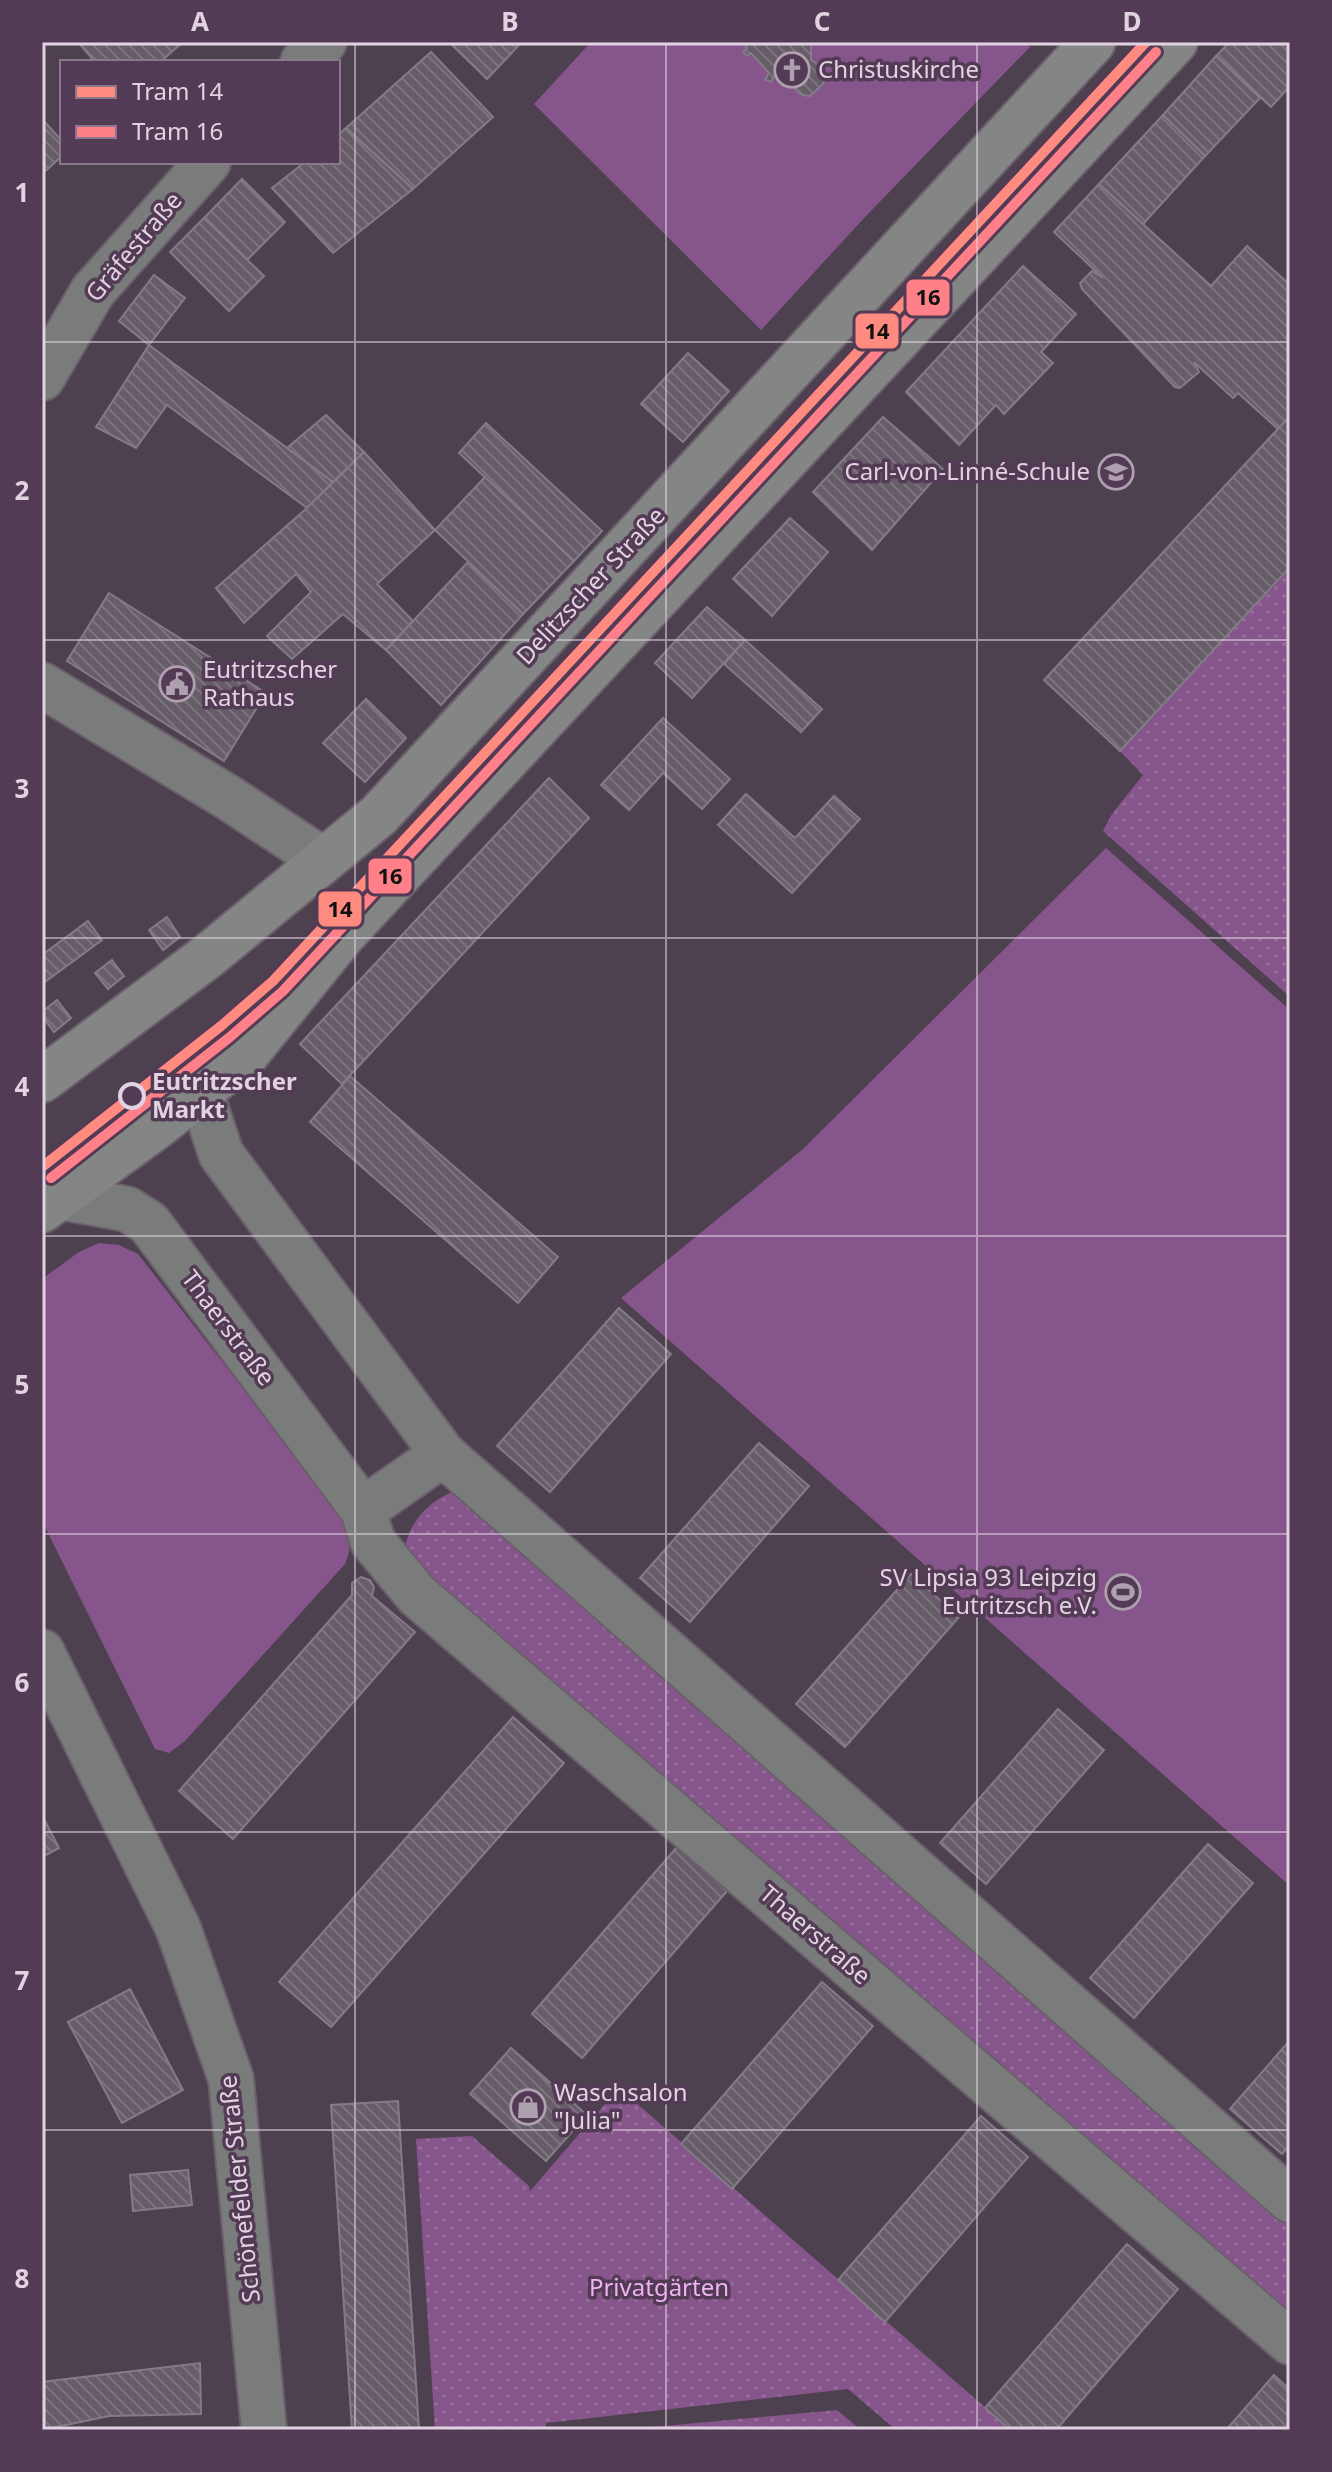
<svg xmlns="http://www.w3.org/2000/svg" width="1332" height="2472" viewBox="0 0 1332 2472" font-family="'Noto Sans',sans-serif">
<style>
.grass{fill:url(#grass-dots)}
.park{fill:#86558b}
.building{fill:url(#building-back-hatch);stroke:#837b88;stroke-width:2}
.lines{fill:none;stroke-linecap:round;stroke-linejoin:round}
.minor-casing{stroke:#6b5f6c;stroke-width:48}
.major-casing{stroke:#6b5f6c;stroke-width:48}
.minor{stroke:#797c7a;stroke-width:44}
.major{stroke:#848585;stroke-width:44}
.tram-1-casing{stroke:#533b55;stroke-width:16}
.tram-2-casing{stroke:#533b55;stroke-width:16}
.tram-1{stroke:#ff8a80;stroke-width:10}
.tram-2{stroke:#ff8088;stroke-width:10}
.grid{fill:none;stroke:#e2d3e2;stroke-width:2;stroke-opacity:0.55}
.stop-dot{fill:#533b55;stroke:#e2d3e2;stroke-width:4}
.labels{text-anchor:middle;stroke-width:7;stroke-linejoin:round;paint-order:stroke}
.poi-label{font-size:24px;fill:#e2d3e2;stroke:#533b55;text-anchor:start}
.street-label{font-size:24px;fill:#e2d3e2;stroke:#533b55}
.stop-label{font-size:24px;font-weight:bold;fill:#e2d3e2;stroke:#533b55;text-anchor:start}
.park-label{font-size:24px;fill:#efb2f3;stroke:#533b55}
.line-badge{stroke:#533b55;stroke-width:3}
.pale-badge-label{font-size:22px;text-anchor:middle;font-weight:bold;fill:#111}
.neatline{fill:none;stroke:#e2d3e2;stroke-width:3}
.grid-label{font-size:26px;text-anchor:middle;font-weight:bold;fill:#e2d3e2}
</style>
<defs>
<pattern id="grass-dots" width="8" height="8" patternUnits="userSpaceOnUse" patternTransform="scale(2)"><rect width="8" height="8" fill="#86558b"/><path d="M2 2h.1M6 6h.1" fill="none" stroke="#976d9b" stroke-width="1.8" stroke-linecap="round"/></pattern>
<pattern id="building-back-hatch" width="6" height="6" patternUnits="userSpaceOnUse" patternTransform="scale(2)"><rect width="6" height="6" fill="#665d69"/><path d="M-1 5l2 2M0 0l6 6M5-1l2 2" fill="none" stroke="#7c737e"/></pattern>
</defs>
<rect width="100%" height="100%" fill="#4e414f"/>
<g class="grass">
<path d="M1290,568V997L1103,831L1112,814L1143,775L1120,751Z"/>
<path d="M450,1493L465,1495L1290,2212V2327L403,1555C408,1526 423,1505 450,1493Z"/>
<path d="M619,2088L1011,2430H896L848,2389L546,2423V2430H435L416,2139L472,2136L529,2186L530,2191Z"/>
<path d="M837,2410L861,2430H621Z"/>
</g>
<g class="park">
<path d="M591,42H1024L1030,47L866,216L761,330L534,104Z"/>
<path d="M1106,848L1290,1010V1886L621,1298L803,1149Z"/>
<path d="M99,1243L119,1245L138,1254L339,1511C349,1531 354,1543 345,1564L185,1741L169,1753L155,1749L42,1521V1279L79,1252Z"/>
</g>
<g class="building">
<path d="M78,42H183L160,62H95Z"/>
<path d="M453,42H522L487,79L451,44Z"/>
<path d="M742,42H816L811,44V60L816,63L825,76L823,84L810,96L802,95L791,85L790,78L774,76L771,82L765,80L769,73L751,53L747,56L743,52L747,48Z"/>
<path d="M1230,42H1290V86L1271,107L1216,56Z"/>
<path d="M431,52L493,117L413,189L346,128Z"/>
<path d="M1216,56L1260,98L1205,156L1163,115Z"/>
<path d="M1163,115L1205,156L1143,224L1099,184Z"/>
<path d="M42,119L62,141V156L42,174Z"/>
<path d="M346,128L413,189L333,253L272,188L305,162H338V135Z"/>
<path d="M242,179L285,222L247,260L204,218Z"/>
<path d="M1099,184L1211,286L1247,246L1290,285V416L1278,429L1238,393L1233,398L1194,362L1199,372L1180,388L1175,387L1082,289L1080,283L1092,271L1103,278L1054,232Z"/>
<path d="M204,218L264,276L229,311L170,252Z"/>
<path d="M1023,266L1076,314L1041,352L1053,363L1004,414L996,405L959,445L906,392Z"/>
<path d="M154,275L185,298L149,345L119,321Z"/>
<path d="M149,345L209,390L333,482L307,508L167,405L136,448L96,427Z"/>
<path d="M688,353L729,391L683,442L641,404Z"/>
<path d="M326,415L364,452L333,482L287,448Z"/>
<path d="M1290,416V567L1120,751L1044,680Z"/>
<path d="M883,417L943,469L872,550L813,492Z"/>
<path d="M486,423L602,531L574,561L459,453Z"/>
<path d="M364,452L435,530L377,584L413,621L386,650L343,614L292,659L267,636L311,592L296,574L244,623L216,588L307,508Z"/>
<path d="M485,477L574,561L523,614L435,530Z"/>
<path d="M790,518L828,552L772,616L733,579Z"/>
<path d="M468,562L523,614L441,705L386,650Z"/>
<path d="M109,593L266,693L224,761L67,661Z"/>
<path d="M707,607L745,640L692,698L655,663Z"/>
<path d="M745,640L822,709L801,732L724,664Z"/>
<path d="M366,699L406,738L365,782L323,743Z"/>
<path d="M663,718L730,779L702,809L663,773L629,810L601,785Z"/>
<path d="M549,778L589,818L342,1084L300,1044Z"/>
<path d="M746,794L795,838L834,796L860,819L792,893L718,825Z"/>
<path d="M167,917L180,937L163,950L149,930Z"/>
<path d="M88,921L102,940L42,984V955Z"/>
<path d="M112,960L124,976L108,989L95,973Z"/>
<path d="M57,1000L71,1018L54,1032L42,1016V1012Z"/>
<path d="M350,1076L558,1257L518,1303L310,1122Z"/>
<path d="M619,1308L671,1354L550,1492L497,1446Z"/>
<path d="M759,1443L809,1486L690,1622L640,1578Z"/>
<path d="M911,1574L959,1617L845,1747L796,1704Z"/>
<path d="M361,1577L370,1580L374,1587L372,1596L415,1632L233,1839L179,1791L352,1595V1583Z"/>
<path d="M1058,1709L1104,1750L986,1884L940,1843Z"/>
<path d="M513,1717L564,1763L331,2027L279,1982Z"/>
<path d="M42,1815L59,1848L42,1857Z"/>
<path d="M1208,1844L1253,1883L1134,2018L1090,1978Z"/>
<path d="M677,1847L727,1891L582,2058L532,2014Z"/>
<path d="M822,1982L873,2026L732,2189L681,2144Z"/>
<path d="M130,1989L183,2090L122,2123L68,2022Z"/>
<path d="M1290,2040V2145L1282,2154L1230,2109Z"/>
<path d="M511,2048L587,2115L546,2161L470,2094Z"/>
<path d="M398,2101L419,2430H352L331,2105Z"/>
<path d="M981,2116L1028,2157L885,2322L838,2280Z"/>
<path d="M188,2170L192,2205L133,2211L130,2175Z"/>
<path d="M1127,2244L1178,2289L1056,2430H1011L985,2408Z"/>
<path d="M200,2363L201,2414L109,2416L42,2430V2382Z"/>
<path d="M1274,2375L1290,2390V2430H1226Z"/>
</g>
<g class="lines">
<defs>
<g id="minor">
<path d="M303,62L324,42"/>
<path d="M42,378L93,291L208,162"/>
<path d="M42,685L229,798L323,860"/>
<path d="M201,1093L221,1154L443,1454L1290,2200"/>
<path d="M60,1197L127,1209L149,1223L363,1510L373,1542L417,1595L1290,2342"/>
<path d="M363,1510L443,1454"/>
<path d="M42,1652L178,1928L231,2079L264,2430"/>
</g>
<g id="major">
<path d="M42,1080L208,956L379,815L1093,42"/>
<path d="M42,1210L160,1124L245,1056L343,935L1175,42"/>
</g>
</defs>
<use href="#minor" class="minor-casing"/>
<use href="#major" class="major-casing"/>
<use href="#minor" class="minor"/>
<use href="#major" class="major"/>
<defs>
<path id="tram-1" d="M42,1167L221,1026L273,981L1146,42"/>
<path id="tram-2" d="M51,1178L230,1037L283,991L1156,52"/>
</defs>
<use href="#tram-1" class="tram-1-casing"/>
<use href="#tram-2" class="tram-2-casing"/>
<use href="#tram-1" class="tram-1"/>
<use href="#tram-2" class="tram-2"/>
</g>
<path class="grid" d="M355,42V2430M666,42V2430M977,42V2430M42,342H1290M42,640H1290M42,938H1290M42,1236H1290M42,1534H1290M42,1832H1290M42,2130H1290"/>
<defs>
<symbol id="church-ring" viewBox="-11 -11 22 22"><circle r="9.5" fill="#533b55" stroke="#aea0af" stroke-width="1.5"/><path d="M-1.2-6h2.4v3.5h3.3v2.4h-3.3V6h-2.4V-.1h-3.3v-2.4h3.3Z" fill="#aea0af"/></symbol>
<symbol id="school-ring" viewBox="-11 -11 22 22"><circle r="9.5" fill="#533b55" stroke="#aea0af" stroke-width="1.5"/><path d="M0-5L7-2L0 1L-7-2ZM-4 1L0 2.5L4 1V4Q0 6-4 4Z" fill="#aea0af"/></symbol>
<symbol id="civic-ring" viewBox="-11 -11 22 22"><circle r="9.5" fill="#533b55" stroke="#aea0af" stroke-width="1.5"/><path d="M-.6-6.5H3V-4.5H.6V-3L4-1V1h2V6H-6V1h2V-1L-.6-3ZM-1.2 2.5V6h2.4V2.5Z" fill="#aea0af"/></symbol>
<symbol id="stadium-ring" viewBox="-11 -11 22 22"><circle r="9.5" fill="#533b55" stroke="#aea0af" stroke-width="1.5"/><path d="M0-5a6.5 5 0 1 0 0 10a6.5 5 0 1 0 0-10ZM-3.5-1.8h7v3.6h-7Z" fill="#aea0af"/></symbol>
<symbol id="shop-ring" viewBox="-11 -11 22 22"><circle r="9.5" fill="#533b55" stroke="#aea0af" stroke-width="1.5"/><path d="M-5-2.5h2.3a2.7 3.5 0 0 1 5.4 0H5L5.5 6h-11ZM-1.5-2.5h3a1.5 2.3 0 0 0-3 0Z" fill="#aea0af"/></symbol>
</defs>
<g fill-rule="evenodd">
<use href="#church-ring" x="772" y="50" width="40" height="40"/>
<use href="#school-ring" x="1096" y="452" width="40" height="40"/>
<use href="#civic-ring" x="157" y="664" width="40" height="40"/>
<use href="#stadium-ring" x="1103" y="1572" width="40" height="40"/>
<use href="#shop-ring" x="508" y="2087" width="40" height="40"/>
</g>
<circle class="stop-dot" cx="132" cy="1096" r="12"/>
<g class="labels">
<g class="poi-label">
<text x="818" y="78">Christuskirche</text>
<text x="1090" y="480" text-anchor="end">Carl-von-Linné-Schule</text>
<text x="203" y="678">Eutritzscher<tspan x="203" dy="28">Rathaus</tspan></text>
<text x="1097" y="1586" text-anchor="end">SV Lipsia 93 Leipzig<tspan x="1097" dy="28">Eutritzsch e.V.</tspan></text>
<text x="554" y="2101">Waschsalon<tspan x="554" dy="28">"Julia"</tspan></text>
</g>
<g class="street-label">
<text transform="translate(134 247) rotate(-50)" y="8">Gräfestraße</text>
<text transform="translate(591 586) rotate(-47)" y="8">Delitzscher Straße</text>
<text transform="translate(228 1328) rotate(53)" y="8">Thaerstraße</text>
<text transform="translate(815 1935) rotate(41)" y="8">Thaerstraße</text>
<text transform="translate(240 2189) rotate(-96)" y="8">Schönefelder Straße</text>
</g>
<g class="stop-label">
<text x="152" y="1090">Eutritzscher<tspan x="152" dy="28">Markt</tspan></text>
</g>
<g class="park-label">
<text x="659" y="2296">Privatgärten</text>
</g>
</g>
<g class="line-badge">
<rect x="905" y="278" width="46" height="39" rx="8" fill="#ff8088"/>
<rect x="854" y="312" width="46" height="38" rx="8" fill="#ff8a80"/>
<rect x="367" y="857" width="46" height="38" rx="8" fill="#ff8088"/>
<rect x="317" y="890" width="46" height="38" rx="8" fill="#ff8a80"/>
</g>
<g class="pale-badge-label">
<text x="928" y="305">16</text>
<text x="877" y="339">14</text>
<text x="390" y="884">16</text>
<text x="340" y="917">14</text>
</g>
<rect width="1332" height="2472" fill="none" stroke="#533b55" stroke-width="88"/>
<rect x="60" y="60" width="280" height="104" fill="#533b55" stroke="#8c788d" stroke-width="2"/>
<rect x="76" y="86" width="40" height="12" fill="#ff8a80" stroke="#8c788d" stroke-width="2"/>
<text x="132" y="100" font-size="24" fill="#e2d3e2">Tram 14</text>
<rect x="76" y="126" width="40" height="12" fill="#ff8088" stroke="#8c788d" stroke-width="2"/>
<text x="132" y="140" font-size="24" fill="#e2d3e2">Tram 16</text>
<rect x="44" y="44" width="1244" height="2384" class="neatline"/>
<g class="grid-label">
<text x="200" y="31">A</text>
<text x="510" y="31">B</text>
<text x="822" y="31">C</text>
<text x="1132" y="31">D</text>
<text x="22" y="202">1</text>
<text x="22" y="500">2</text>
<text x="22" y="798">3</text>
<text x="22" y="1096">4</text>
<text x="22" y="1394">5</text>
<text x="22" y="1692">6</text>
<text x="22" y="1990">7</text>
<text x="22" y="2288">8</text>
</g>
</svg>
